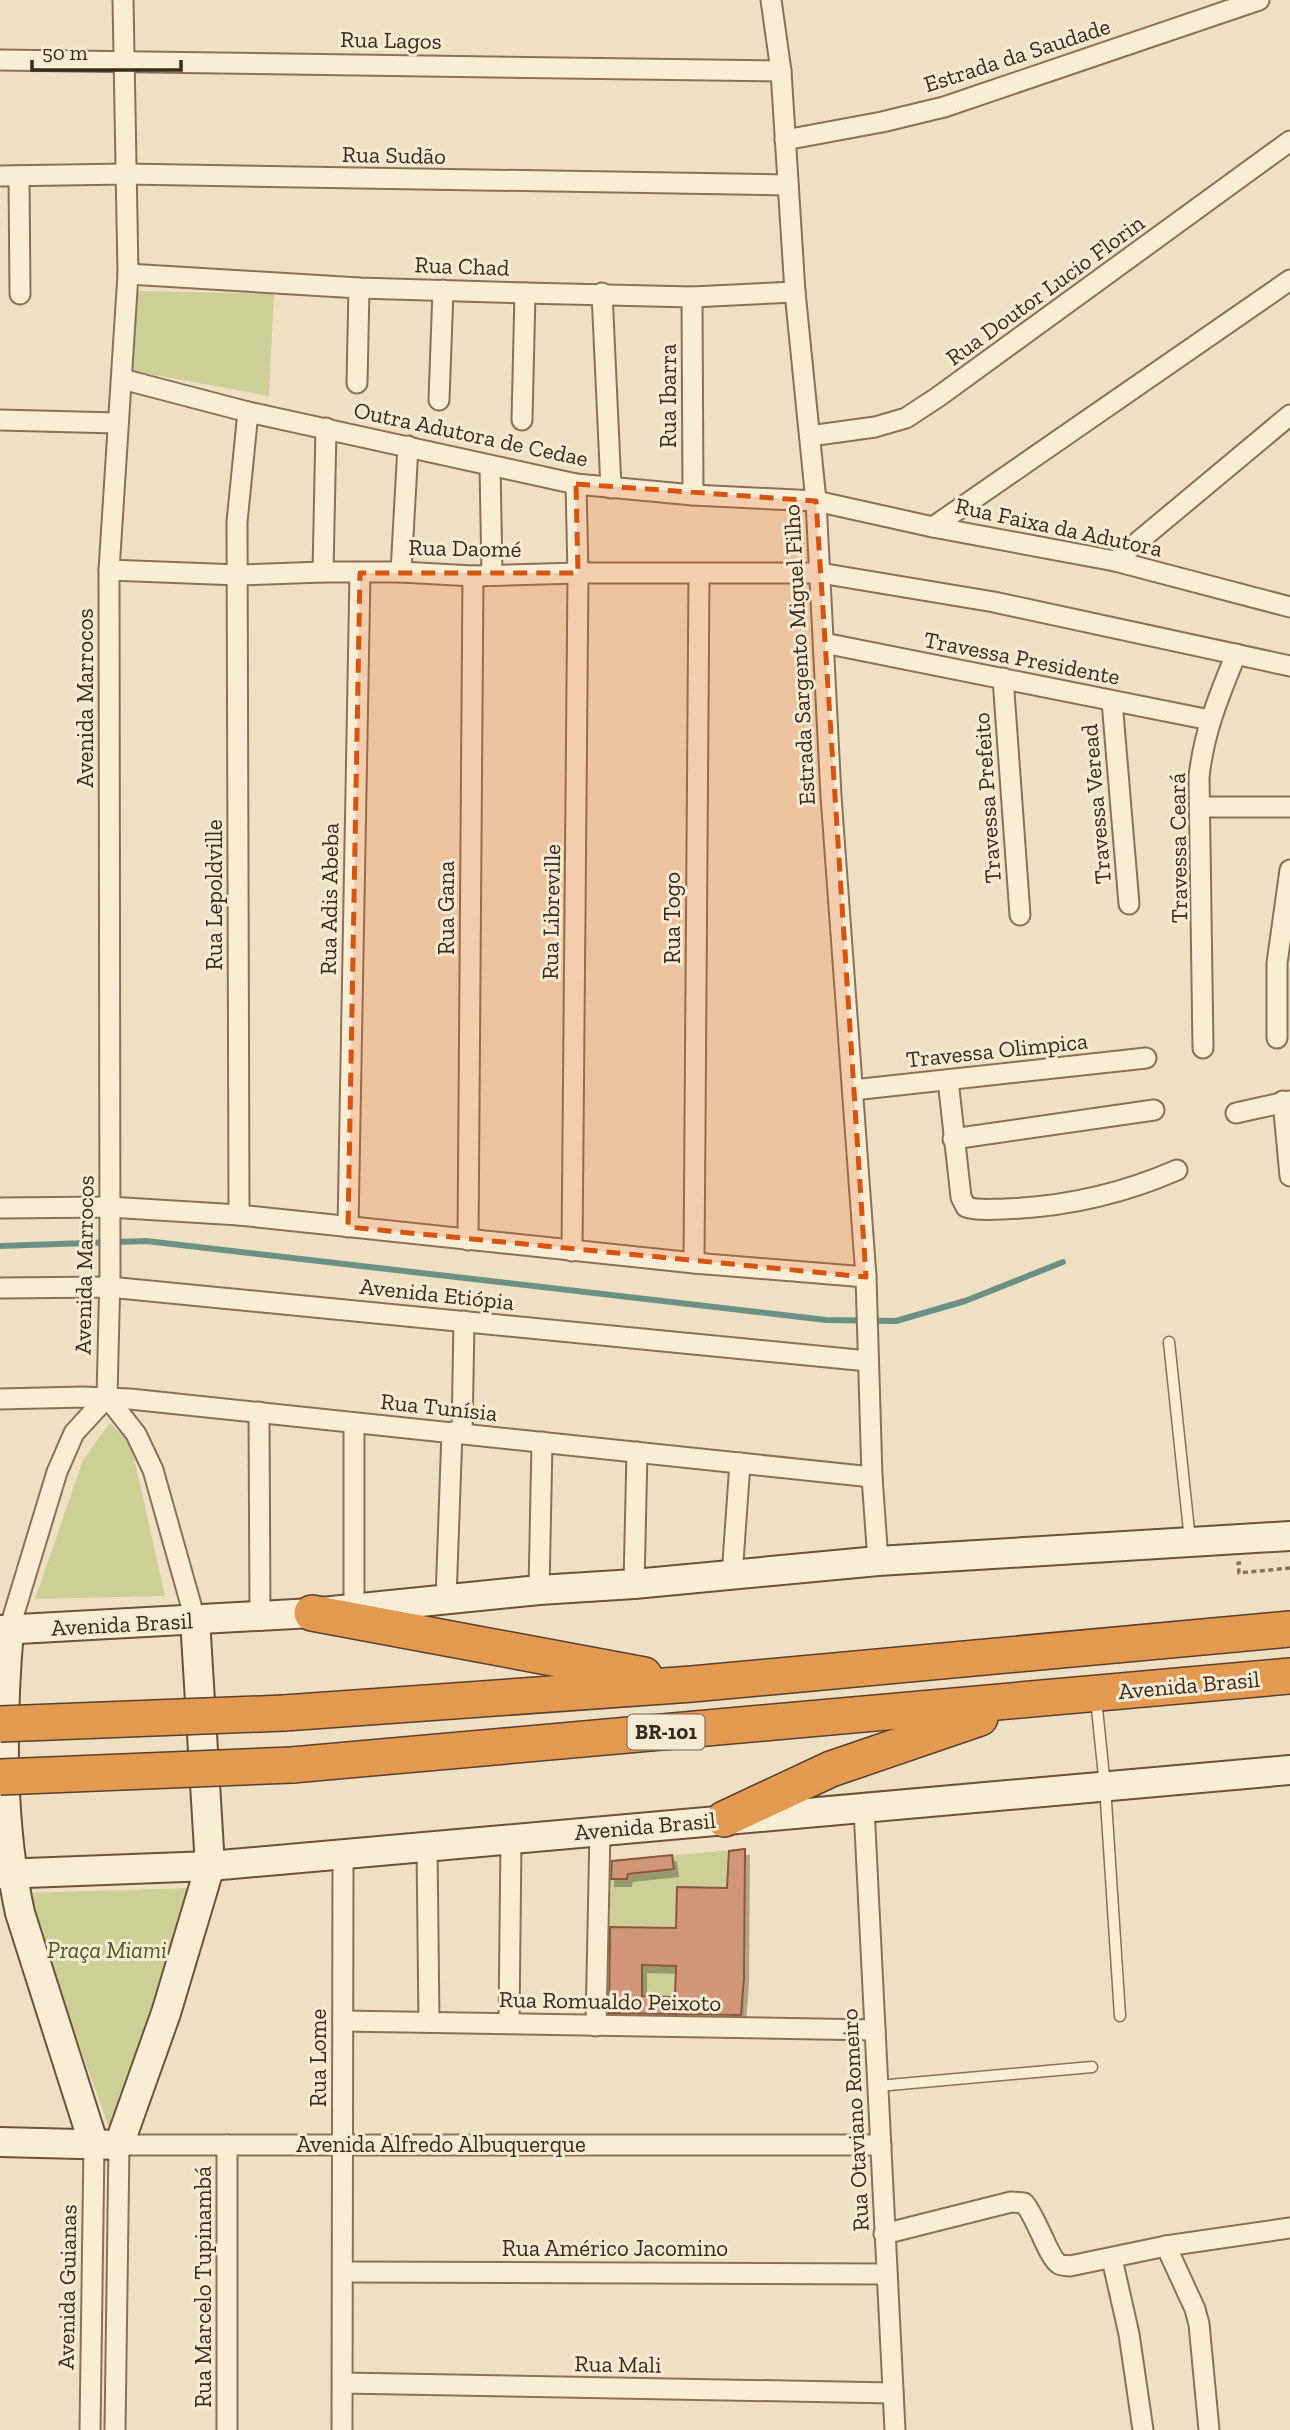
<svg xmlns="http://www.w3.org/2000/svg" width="1290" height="2430" viewBox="0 0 1290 2430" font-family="'Zilla Slab',serif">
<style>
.green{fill:#cccf96}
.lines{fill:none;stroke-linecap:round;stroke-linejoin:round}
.stream{stroke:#6b9185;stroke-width:6}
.building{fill:#d09677;stroke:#8b573d;stroke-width:2;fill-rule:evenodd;filter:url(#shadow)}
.lane-casing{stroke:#8b7059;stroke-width:13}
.street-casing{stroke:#8b7059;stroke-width:23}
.secondary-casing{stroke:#6d513c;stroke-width:32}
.highway-casing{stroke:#593f2d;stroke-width:38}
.path{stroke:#8b7059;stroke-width:3.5;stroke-dasharray:5 3.5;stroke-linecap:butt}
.lane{stroke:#faedd6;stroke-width:10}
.street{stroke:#faedd6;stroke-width:19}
.secondary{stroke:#faedd6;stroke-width:28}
.highway{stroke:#e3994f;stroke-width:35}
.highway-bridge-casing{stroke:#593f2d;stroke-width:38;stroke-linecap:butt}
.highway-bridge{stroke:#e3994f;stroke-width:35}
.marked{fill:#d7540e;fill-opacity:0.2;stroke:#d7540e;stroke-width:5;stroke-dasharray:14 9;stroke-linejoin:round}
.labels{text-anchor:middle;stroke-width:6;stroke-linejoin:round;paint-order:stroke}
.shield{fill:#f7ead3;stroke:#736354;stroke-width:2}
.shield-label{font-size:21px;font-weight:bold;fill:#3a291d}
.street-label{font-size:23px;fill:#3a291d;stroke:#f7ead3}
.park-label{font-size:23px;font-style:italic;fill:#4e5823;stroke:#f7ead3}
</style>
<defs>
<filter id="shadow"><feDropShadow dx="4" dy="7" stdDeviation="0" flood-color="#0004"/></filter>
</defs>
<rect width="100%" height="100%" fill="#f0e0c3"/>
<g class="green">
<path d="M136,291L274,294L269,396L133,371Z"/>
<path d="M110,1423L131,1444L165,1596L35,1599L83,1460Z"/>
<path d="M745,1849L744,2015L609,2014L610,1861Z"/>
<path d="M191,1888L111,2133L24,1893Z"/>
</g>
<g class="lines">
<path class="stream" d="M0,1246L146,1241L826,1320L896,1321L965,1301L1063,1262"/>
</g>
<g class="building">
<path d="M745,1849L744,1978L741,2015L609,2013L610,1927L676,1928L677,1887L727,1888L729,1851ZM642,1965L676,1966L675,1997L642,1996Z"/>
<path d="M672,1855L674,1869L628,1874L627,1879H611L612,1861Z"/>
</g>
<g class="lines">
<defs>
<g id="lane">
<path d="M1169,1342L1190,1540"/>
<path d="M1096,1699L1105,1786L1120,2016"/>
<path d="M878,2086L1092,2067"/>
</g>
<g id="street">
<path d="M771,0L781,71L795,292L816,501L831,796L866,1277L872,1477L878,1561"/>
<path d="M0,60L781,71"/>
<path d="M785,140L882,122L944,107L1259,0"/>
<path d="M0,176L126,174L788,185"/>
<path d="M19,176L20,294"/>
<path d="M128,274L359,288L525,293L692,297L795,292"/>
<path d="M602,293L611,488"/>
<path d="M692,297L693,495"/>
<path d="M122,379L248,412L576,484L693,495L816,501L933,527L1115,561L1290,607"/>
<path d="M357,383L359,288"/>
<path d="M439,400L443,290"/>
<path d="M0,420L117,423"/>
<path d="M522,420L525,293"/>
<path d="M810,436L875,427L906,418L938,397L1290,141"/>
<path d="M490,466L492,574"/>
<path d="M933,527L1290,280"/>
<path d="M1115,561L1290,415"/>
<path d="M109,570L239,575L323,572H401L473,576L578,573H820L994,602L1290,666"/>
<path d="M323,572L326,428"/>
<path d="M401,572L408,446"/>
<path d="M824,643L1210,720"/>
<path d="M1003,678L1020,915"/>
<path d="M1112,701L1129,904"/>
<path d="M1200,807H1290"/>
<path d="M1277,1038V963L1290,870"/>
<path d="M1203,1048L1199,777C1204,731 1219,696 1236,654"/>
<path d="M948,1080L961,1197L966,1207C978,1211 991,1209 1004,1209C1064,1207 1122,1194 1177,1170"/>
<path d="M853,1090L1146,1058"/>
<path d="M1283,1101L1290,1176"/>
<path d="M1236,1113L1290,1101"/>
<path d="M953,1139L1154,1110"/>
<path d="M0,1208L109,1207L239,1215L694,1263L866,1277"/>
<path d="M239,1215L237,522L248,412"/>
<path d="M348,1227L360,573"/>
<path d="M468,1240L473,576"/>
<path d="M572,1251L578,573L576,484"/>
<path d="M694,1263L699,574"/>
<path d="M0,1288L109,1287L868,1361"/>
<path d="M107,1397L110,1273L109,570L128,274L123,0"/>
<path d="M107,1397L136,1434L153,1470L195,1619"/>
<path d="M0,1399L83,1397L130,1399L872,1477"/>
<path d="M259,1412L260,1616"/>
<path d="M354,1423V1610"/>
<path d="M462,1433L464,1321"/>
<path d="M732,1576L740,1463"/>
<path d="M634,1584L637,1452"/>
<path d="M539,1590L542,1442"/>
<path d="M446,1599L452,1432"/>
<path d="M9,1630L57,1472L74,1433L107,1397"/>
<path d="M864,1808L895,2430"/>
<path d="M427,1847L429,2022"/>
<path d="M343,2021L875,2030"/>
<path d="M509,2023L511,1839"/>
<path d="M596,2026L600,1830"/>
<path d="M884,2234L1011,2202L1024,2203C1036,2216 1049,2259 1059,2264C1062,2266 1066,2265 1070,2266L1166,2246L1290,2228"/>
<path d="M1166,2246L1195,2309L1199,2324L1209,2430"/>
<path d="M1112,2259L1129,2334L1143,2430"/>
<path d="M343,2272L887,2274"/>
<path d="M343,2383L893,2393"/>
<path d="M90,2430L94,2145"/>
<path d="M115,2430L119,2145H881"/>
<path d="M227,2430V2145"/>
<path d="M342,2430L343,1853"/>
</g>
<g id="secondary">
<path d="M0,1630L312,1613L539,1590L634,1584L878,1561L1290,1536"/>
<path d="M9,1630C1,1723 0,1821 20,1913L94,2145"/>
<path d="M0,1874L210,1866L1290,1770"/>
<path d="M0,2142L119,2145L166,2013L210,1866L195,1619"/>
</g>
<g id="highway">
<path d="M312,1613L644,1675"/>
<path d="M284,1713L692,1684L1290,1629"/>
<path d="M292,1765L1290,1676"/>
<path d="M724,1819L831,1769L980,1718"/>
</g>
</defs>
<use href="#lane" class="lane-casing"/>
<use href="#street" class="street-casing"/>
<use href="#secondary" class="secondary-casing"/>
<use href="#highway" class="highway-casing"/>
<path class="path" d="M1241,1563H1238L1239,1573L1290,1568"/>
<use href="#lane" class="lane"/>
<use href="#street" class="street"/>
<use href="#secondary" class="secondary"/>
<use href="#highway" class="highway"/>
<defs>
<g id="highway-bridge">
<path d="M0,1724L284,1713"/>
<path d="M0,1777L292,1765"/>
</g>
</defs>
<use href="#highway-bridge" class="highway-bridge-casing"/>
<use href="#highway-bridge" class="highway-bridge"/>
</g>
<path class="marked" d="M576,484L816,501L866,1277L348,1227L360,573H578Z"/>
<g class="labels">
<rect class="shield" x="627.5" y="1714.5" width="77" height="35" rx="5"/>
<g class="shield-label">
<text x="666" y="1739">BR-101</text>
</g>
<g class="street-label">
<text transform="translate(391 40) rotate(1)" y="8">Rua Lagos</text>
<text transform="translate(1017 55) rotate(-18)" y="8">Estrada da Saudade</text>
<text transform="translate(394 155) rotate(1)" y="8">Rua Sudão</text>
<text transform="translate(462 266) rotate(2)" y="8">Rua Chad</text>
<text transform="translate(1045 290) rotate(-36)" y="8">Rua Doutor Lucio Florin</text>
<text transform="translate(668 396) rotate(-90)" y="8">Rua Ibarra</text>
<text transform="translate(471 434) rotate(12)" y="8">Outra Adutora de Cedae</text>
<text transform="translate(1059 527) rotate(12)" y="8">Rua Faixa da Adutora</text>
<text transform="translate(465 548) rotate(1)" y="8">Rua Daomé</text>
<text transform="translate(799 655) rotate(-93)" y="8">Estrada Sargento Miguel Filho</text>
<text transform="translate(1022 658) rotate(11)" y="8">Travessa Presidente</text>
<text transform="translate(85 698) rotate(-90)" y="8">Avenida Marrocos</text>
<text transform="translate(987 798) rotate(-94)" y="8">Travessa Prefeito</text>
<text transform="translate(1096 804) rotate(-95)" y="8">Travessa Veread</text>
<text transform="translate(1178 848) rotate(-91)" y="8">Travessa Ceará</text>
<text transform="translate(214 895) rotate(-90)" y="8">Rua Lepoldville</text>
<text transform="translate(329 899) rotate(-89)" y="8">Rua Adis Abeba</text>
<text transform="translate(446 908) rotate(-90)" y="8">Rua Gana</text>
<text transform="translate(551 912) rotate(-89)" y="8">Rua Libreville</text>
<text transform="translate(672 918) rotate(-90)" y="8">Rua Togo</text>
<text transform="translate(997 1050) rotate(-6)" y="8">Travessa Olimpica</text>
<text transform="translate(84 1265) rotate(-89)" y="8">Avenida Marrocos</text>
<text transform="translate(437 1294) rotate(6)" y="8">Avenida Etiópia</text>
<text transform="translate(439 1407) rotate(6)" y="8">Rua Tunísia</text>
<text transform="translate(122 1624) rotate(-3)" y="8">Avenida Brasil</text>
<text transform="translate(1189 1685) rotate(-5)" y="8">Avenida Brasil</text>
<text transform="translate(645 1826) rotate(-5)" y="8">Avenida Brasil</text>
<text transform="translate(610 2001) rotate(1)" y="8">Rua Romualdo Peixoto</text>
<text transform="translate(318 2058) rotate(-90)" y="8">Rua Lome</text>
<text transform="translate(855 2120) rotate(-93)" y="8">Rua Otaviano Romeiro</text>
<text x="441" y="2152">Avenida Alfredo Albuquerque</text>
<text x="615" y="2256">Rua Américo Jacomino</text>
<text transform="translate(67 2287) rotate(-89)" y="8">Avenida Guianas</text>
<text transform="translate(203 2287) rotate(-90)" y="8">Rua Marcelo Tupinambá</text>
<text transform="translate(618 2364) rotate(1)" y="8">Rua Mali</text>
</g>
<g class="park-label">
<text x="107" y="1958">Praça Miami</text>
</g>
</g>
<path d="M32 60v10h149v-10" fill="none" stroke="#3a291d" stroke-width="3.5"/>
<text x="42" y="60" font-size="21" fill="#3a291d" stroke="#f7ead3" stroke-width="5" paint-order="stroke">50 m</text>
</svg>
